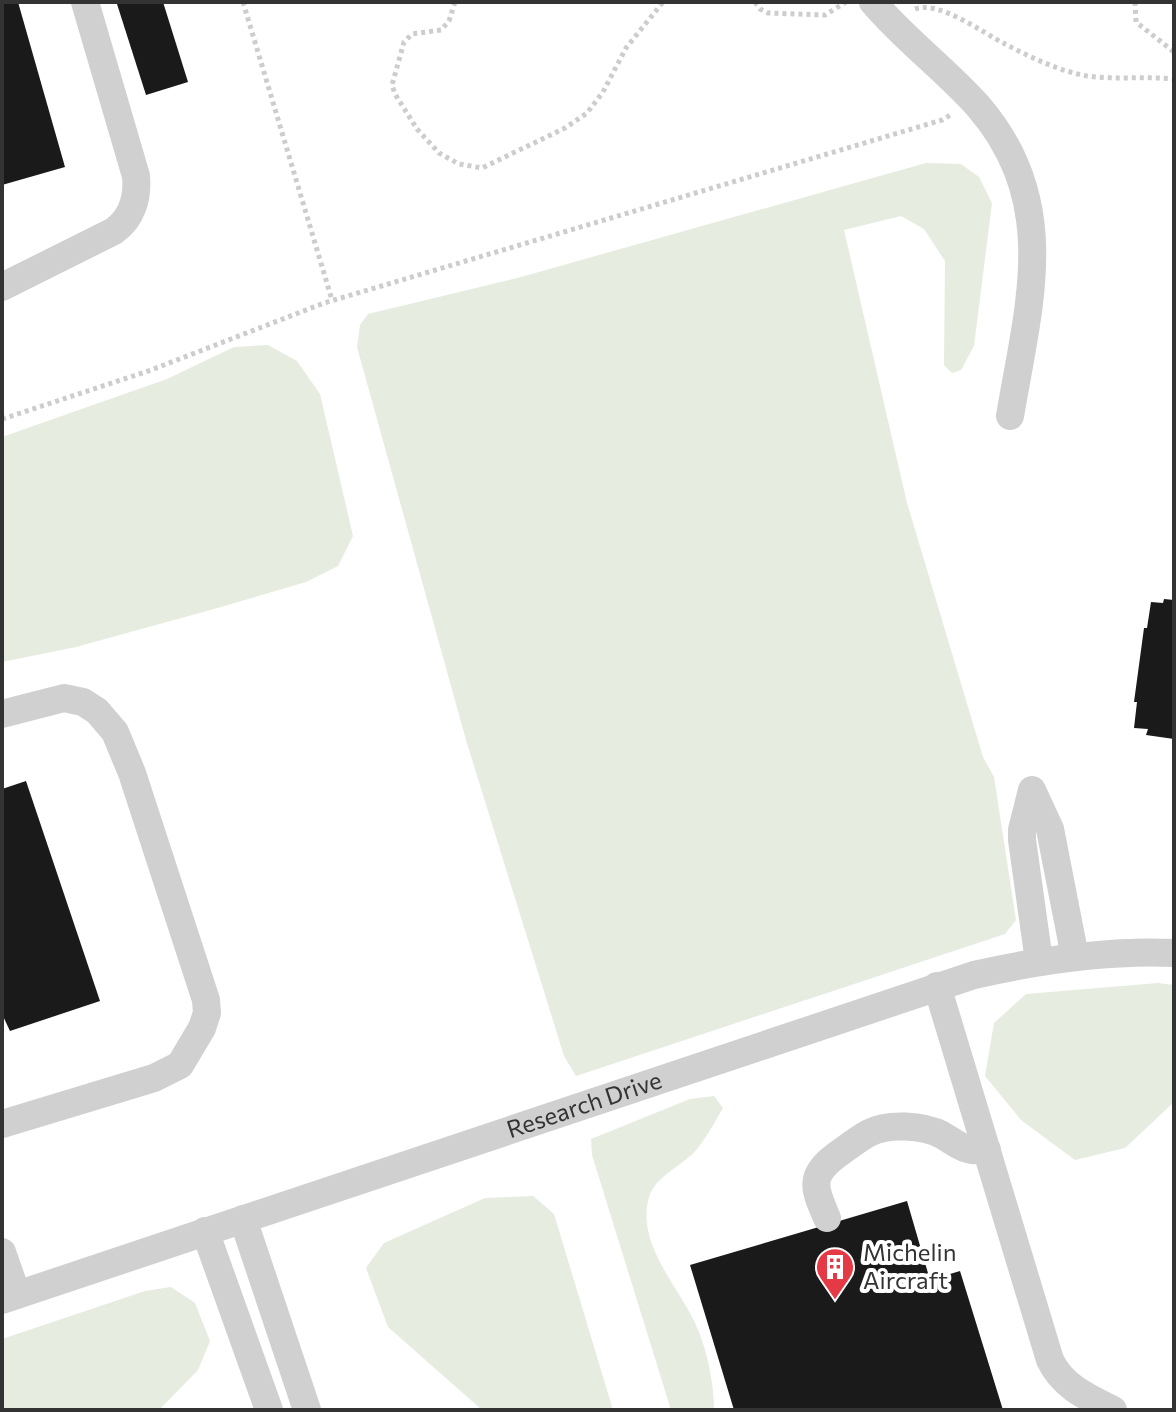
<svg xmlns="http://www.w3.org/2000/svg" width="1176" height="1412" viewBox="0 0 1176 1412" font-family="Commissioner,sans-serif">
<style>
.green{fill:#e6ecdf}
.building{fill:#1a1a1a}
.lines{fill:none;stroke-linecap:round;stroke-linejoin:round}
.path{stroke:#cdcdcd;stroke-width:5;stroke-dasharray:4 4;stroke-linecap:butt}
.minor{stroke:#d0d0d0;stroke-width:28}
.labels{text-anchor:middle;stroke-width:8;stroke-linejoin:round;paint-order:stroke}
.street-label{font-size:24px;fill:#333;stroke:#fff}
.poi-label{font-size:24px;fill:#333;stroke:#fff;text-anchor:start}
</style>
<rect width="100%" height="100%" fill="#fff"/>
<g class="green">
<path d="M926,163L961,164L979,177L992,203L974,346L961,370L952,373L944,365L945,261L924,229L901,216L844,230L907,503L983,757L994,777L1016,920L1005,934L576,1076L564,1056L466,740L357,347L360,325L368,314L521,277Z"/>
<path d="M268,345L297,361L320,394L353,536L338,566L306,582L214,609L76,647L2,662V437L167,379L234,347Z"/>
<path d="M1158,983L1174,985V1102L1125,1148L1075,1160L1021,1120L985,1076L994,1023L1026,994Z"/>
<path d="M714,1096L723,1108C715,1121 707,1137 697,1149C683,1166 656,1175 649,1197C635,1247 682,1288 699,1332C708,1355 714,1385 714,1410H671L592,1155L591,1139L690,1099Z"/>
<path d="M533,1196L554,1214L613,1410H482L388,1327L366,1268L384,1243L485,1198Z"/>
<path d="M171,1287L195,1303L210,1341L198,1370L159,1410H2V1339L145,1291Z"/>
</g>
<g class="building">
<path d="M2,2H18L65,167L2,185Z"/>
<path d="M124,2H163L188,82L146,95L117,4Z"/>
<path d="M1164,599L1174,600V739L1146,735L1148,729L1134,728L1137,702H1134L1144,628H1147L1151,602L1163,603Z"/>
<path d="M26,781L100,1001L10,1031L2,1014V789Z"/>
<path d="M907,1201L930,1280L960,1271L1003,1410H734L690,1265Z"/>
</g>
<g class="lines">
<g class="path">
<path d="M243,2L332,300"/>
<path d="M455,2L449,21L441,30L412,34L404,42L392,85L395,94L417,129L439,153L459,164L482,168L565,128L587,113L603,92L626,48L663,2"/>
<path d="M755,2L760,9L768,13L825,15L846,2"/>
<path d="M1135,2L1136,22L1174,52"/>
<path d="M915,9C939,0 983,33 1005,44C1030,57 1059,71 1087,76C1115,80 1145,76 1174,79"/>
<path d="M2,419L151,370L324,303L942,120L952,114"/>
</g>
<g class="minor">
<path d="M873,2C905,40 945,69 978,106C1061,202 1029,303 1010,416"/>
<path d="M2,287L114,231C132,218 138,198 136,176L85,2"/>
<path d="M2,714L64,698L83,702L97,711L115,732L132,773L206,1000L207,1013L202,1028L180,1065L154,1078L2,1124"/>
<path d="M1039,961L1022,840V830L1032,790L1050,829L1075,957"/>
<path d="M937,986L1050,1360C1063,1387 1087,1397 1113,1410"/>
<path d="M827,1218C814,1188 808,1176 838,1154C848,1147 858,1139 869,1133C888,1123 923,1125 942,1135C959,1145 966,1153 987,1150"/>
<path d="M243,1219L307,1410"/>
<path d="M205,1231L269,1410"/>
<path d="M2,1252L17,1295"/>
<path id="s1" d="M2,1300L974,975C1040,960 1106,950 1174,953"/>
</g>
</g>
<defs>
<symbol id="building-pin" viewBox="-11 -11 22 30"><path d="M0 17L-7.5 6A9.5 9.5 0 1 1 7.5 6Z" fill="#e63946" stroke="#fff"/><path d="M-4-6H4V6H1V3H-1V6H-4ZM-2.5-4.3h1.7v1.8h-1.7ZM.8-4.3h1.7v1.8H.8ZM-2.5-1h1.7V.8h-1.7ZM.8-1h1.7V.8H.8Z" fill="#fff"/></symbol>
</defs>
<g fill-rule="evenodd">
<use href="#building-pin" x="813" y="1245" width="44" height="60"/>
</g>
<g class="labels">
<g class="street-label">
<text dy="8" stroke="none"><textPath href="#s1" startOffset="614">Research Drive</textPath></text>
</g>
<g class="poi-label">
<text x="863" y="1261">Michelin<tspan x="863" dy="28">Aircraft</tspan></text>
</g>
</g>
<rect width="1176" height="1412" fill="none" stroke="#333333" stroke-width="8"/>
</svg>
